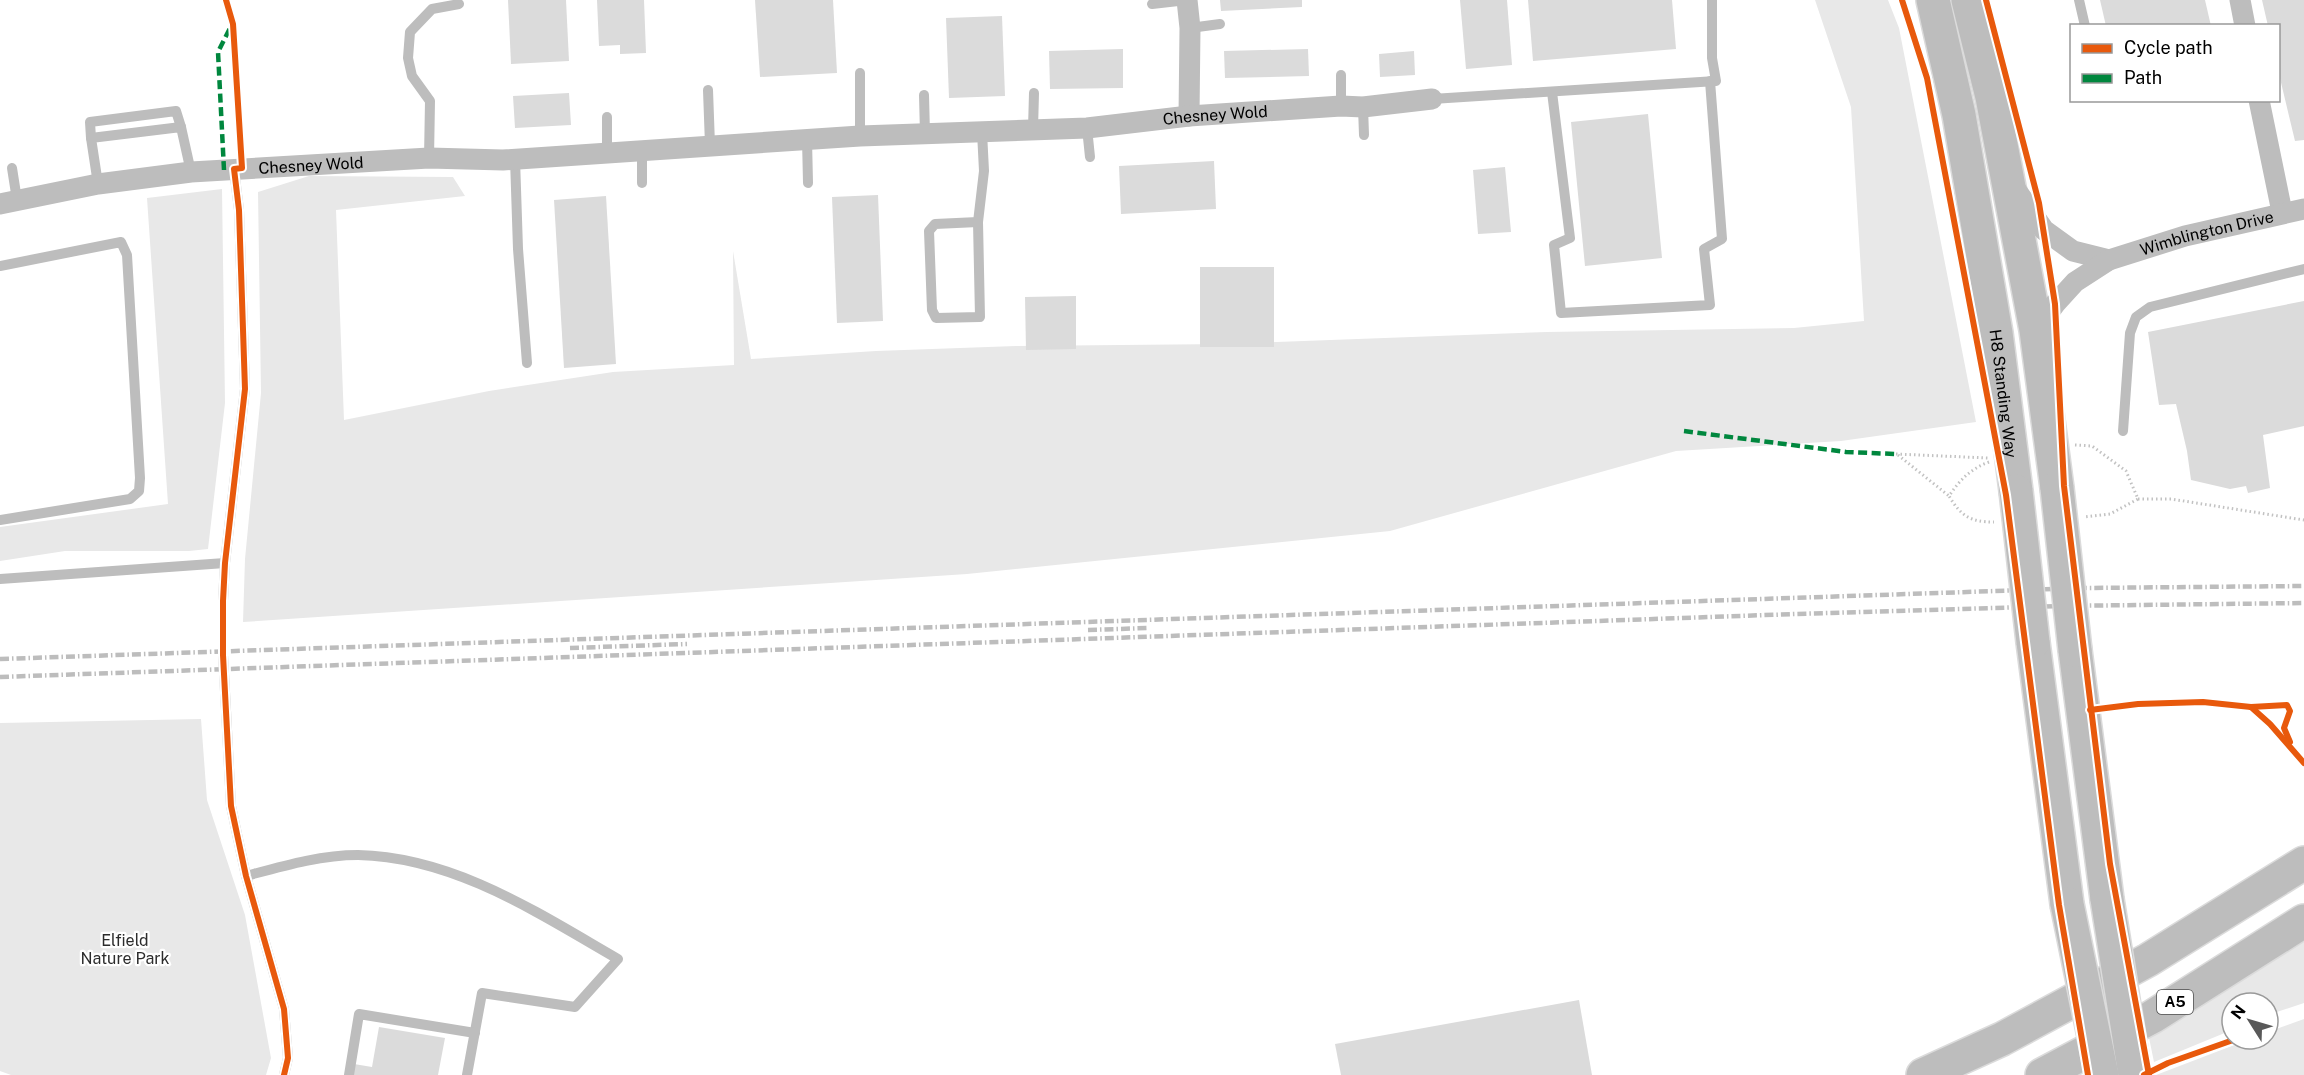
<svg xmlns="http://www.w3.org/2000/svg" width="2304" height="1075" viewBox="0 0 2304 1075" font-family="'Public Sans',sans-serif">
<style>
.green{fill:#e8e8e8}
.building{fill:#dbdbdb}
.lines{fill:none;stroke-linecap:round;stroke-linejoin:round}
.highway-casing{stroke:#dbdbdb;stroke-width:36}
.path{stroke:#c2c2c2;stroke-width:3;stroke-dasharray:1.5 3;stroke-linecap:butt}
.lane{stroke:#bdbdbd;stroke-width:10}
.street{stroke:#bdbdbd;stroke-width:21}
.highway{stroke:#bdbdbd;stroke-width:33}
.rail{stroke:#bdbdbd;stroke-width:4.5;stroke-dasharray:9 3 1.5 3;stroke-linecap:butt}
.highway-bridge-casing{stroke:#dbdbdb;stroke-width:36;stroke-linecap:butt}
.lane-bridge{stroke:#bdbdbd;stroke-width:10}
.highway-bridge{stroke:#bdbdbd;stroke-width:33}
.quiet{stroke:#00873e;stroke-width:4.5;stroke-dasharray:9 4.5;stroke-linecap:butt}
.cycleway-casing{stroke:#fff;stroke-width:10}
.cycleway{stroke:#e8590c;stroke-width:6}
.labels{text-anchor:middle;stroke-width:4.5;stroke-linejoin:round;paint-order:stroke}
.shield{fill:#fff;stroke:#4c4c4c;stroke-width:1.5}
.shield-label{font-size:15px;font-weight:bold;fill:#000}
.street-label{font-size:16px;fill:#000;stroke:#fff}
.park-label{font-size:16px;fill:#2c2c2c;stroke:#fff}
</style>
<rect width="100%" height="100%" fill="#fff"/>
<g class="green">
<path d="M1815,0H1888L1899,28L1976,422L1841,441L1676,451L1390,531L967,574L243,622L245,559L261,393L258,192L309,176L453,177L465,196L336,210L344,420L489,391L613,372L734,365L733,251L751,359L876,351L1016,346L1226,344L1547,332L1794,328L1864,321L1851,107Z"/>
<path d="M222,189L225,403L208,549L189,551H65L0,561V527L168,504L147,198Z"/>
<path d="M201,719L207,800L245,915L271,1058L266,1075H11L0,1071V723Z"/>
<path d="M2304,940V1003L2268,1015V1003H2232V1030L2154,1062L2147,1028L2262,968Z"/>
<path d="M2304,1019V1075H2156L2250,1039H2268V1032Z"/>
</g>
<g class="building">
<path d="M508,0H566L569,61L511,64Z"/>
<path d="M597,0H644L646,53L620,54V45L599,46Z"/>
<path d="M755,0H833L837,73L760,77Z"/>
<path d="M1220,0H1302V7L1221,11Z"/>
<path d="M1460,0H1507L1512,65L1466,69Z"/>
<path d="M1528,0H1672L1676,49L1533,61Z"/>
<path d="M2100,0H2205L2211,26H2106Z"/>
<path d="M2262,0H2304V140L2295,141L2278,70V26H2268Z"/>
<path d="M1002,16L1005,96L949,98L946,18Z"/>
<path d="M1123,49V88L1050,89L1049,51Z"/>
<path d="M1308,49L1309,76L1225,78L1224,51Z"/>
<path d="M1414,51L1415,75L1380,77L1379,54Z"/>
<path d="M569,93L571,125L515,128L513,96Z"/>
<path d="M1648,114L1662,258L1585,266L1571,122Z"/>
<path d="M1214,161L1216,209L1121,214L1119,166Z"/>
<path d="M1505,167L1511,232L1478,234L1473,170Z"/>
<path d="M878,195L883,321L837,323L832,197Z"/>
<path d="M606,196L616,364L564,368L554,200Z"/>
<rect x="1200" y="267" width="74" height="80"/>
<path d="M1076,296V349L1026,350L1025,297Z"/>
<path d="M2304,301V426L2263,435L2270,488L2248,493L2246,486L2230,489L2191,480L2187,451L2176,404L2159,405L2148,332Z"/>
<path d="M1579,1000L1592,1075H1341L1335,1044Z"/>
<path d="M379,1027L445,1038L438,1075H352L354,1064L372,1067Z"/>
</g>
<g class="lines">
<defs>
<g id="highway">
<path id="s3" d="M1933,0L1959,115L1996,333L2016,491"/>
<path d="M1968,0L1992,97L2036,330L2057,488"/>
<path d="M2033,642L2067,904"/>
<path d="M2075,650L2107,899"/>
<path d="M1923,1075L2002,1039L2148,960L2304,863"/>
<path d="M2042,1075L2152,1017L2304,921"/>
</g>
</defs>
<use href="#highway" class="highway-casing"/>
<g class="path">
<path d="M2075,445L2092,446L2126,471L2138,499L2110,514L2084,517"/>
<path d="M1896,454L1988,458"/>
<path d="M1898,455L1949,496"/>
<path d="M1989,462C1970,469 1960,480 1949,496C1961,516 1970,522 1994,522"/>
<path d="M2138,499H2171L2304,520"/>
</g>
<g class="lane">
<path d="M2079,0L2085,26"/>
<path d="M1152,4L1187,0"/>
<path d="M1190,28L1220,24"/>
<path d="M860,73V136"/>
<path d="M708,90L710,145"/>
<path d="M1552,92L1570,238L1554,245L1561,313L1710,305L1704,249L1722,239L1710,81"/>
<path d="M924,95L925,134"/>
<path d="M1432,99L1716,81L1712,58V0"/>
<path d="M1341,106V75"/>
<path d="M1363,107L1364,135"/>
<path d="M607,117V153"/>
<path d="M1087,128L1090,157"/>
<path d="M1033,129L1034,93"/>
<path d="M91,138L90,122L176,111L181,127"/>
<path d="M807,139L808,183"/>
<path d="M429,158L430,101L412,76L408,58L410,32L432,9L459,4"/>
<path d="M515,159L518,249L527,363"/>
<path d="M12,168L17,200"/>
<path d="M642,183V150"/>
<path d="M98,184L91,138L181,127L191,172"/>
<path d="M978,222L935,224L929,231L932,310L936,318L980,317L978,222L984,171L982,132"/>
<path d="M0,266L121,242L127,255L140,478L139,491L130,499L0,520"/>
<path d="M2123,431L2130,333L2136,317L2150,307L2304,269"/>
<path d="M0,579L225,563"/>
<path d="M223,601L225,563L245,389L239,210L234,169"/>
<path d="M226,710L231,806L246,876L284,1009L288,1058L284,1075"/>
<path d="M246,876C283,866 320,855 358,855C454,857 538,913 618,959L575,1007L482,993L467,1075"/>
<path d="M349,1075L359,1014L475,1033"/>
</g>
<g class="street">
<path d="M1187,0L1190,28L1189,116"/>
<path d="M2240,0L2245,26"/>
<path d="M2259,100L2282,212"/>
<path d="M2014,187L2044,230L2073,251L2109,260"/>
<path id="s1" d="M0,204L98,184L191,172L429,158L503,160L860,136L1087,128L1189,116L1341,106L1363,107L1432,99"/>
<path id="s2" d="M2036,330L2055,304L2075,282L2109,260L2185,236L2304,209"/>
</g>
<use href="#highway" class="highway"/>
<g class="rail">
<path d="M1088,630L1148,628"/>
<path d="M570,648L687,644"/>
<path d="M0,659L2084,588L2304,586"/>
<path d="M0,677L1796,614L2059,606L2304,603"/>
</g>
<defs>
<g id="highway-bridge">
<path d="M2057,488L2075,650"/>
<path d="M2016,491L2033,642"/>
<path d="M2107,899L2135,1075"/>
<path d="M2067,904L2102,1075"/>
</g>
</defs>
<use href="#highway-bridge" class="highway-bridge-casing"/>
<path class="lane-bridge" d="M223,601V655L226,710"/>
<use href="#highway-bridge" class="highway-bridge"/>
<g class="quiet">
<path d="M224,170L218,52L231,26"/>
<path d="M1684,431L1846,452L1896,454"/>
</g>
<defs>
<g id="cycleway">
<path d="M226,0L233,24L242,168L234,169L239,210L245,389L225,563L223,601V655L231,806L246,876L284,1009L288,1058L284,1075"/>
<path d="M1902,0L1927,78L2006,495L2059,905L2088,1075"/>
<path d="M1986,0L2039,203L2055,304L2064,486L2110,864L2149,1075"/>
<path d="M2251,707L2287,705L2290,711L2284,728L2290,742"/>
<path d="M2090,710L2138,704L2203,702L2251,707L2270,724L2304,763"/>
<path d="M2144,1075L2168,1063L2236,1039"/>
</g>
</defs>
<use href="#cycleway" class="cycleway-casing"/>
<use href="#cycleway" class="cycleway"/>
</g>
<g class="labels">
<rect class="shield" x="2157" y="990" width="36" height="24" rx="4.5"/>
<g class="shield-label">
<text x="2175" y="1007">A5</text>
</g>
<g class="street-label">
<text dy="6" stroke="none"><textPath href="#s1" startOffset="1220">Chesney Wold</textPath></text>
<text dy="6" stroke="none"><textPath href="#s1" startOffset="314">Chesney Wold</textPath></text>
<text dy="6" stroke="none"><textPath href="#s2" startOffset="204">Wimblington Drive</textPath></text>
<text dy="6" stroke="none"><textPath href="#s3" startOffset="400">H8 Standing Way</textPath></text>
</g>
<g class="park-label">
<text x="125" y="946">Elfield<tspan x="125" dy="18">Nature Park</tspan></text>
</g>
</g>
<rect x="2070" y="24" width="210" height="78" fill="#ffffff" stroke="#999999" stroke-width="1.5"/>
<rect x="2082" y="44" width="30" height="9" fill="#e8590c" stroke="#999999" stroke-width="1.5"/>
<text x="2124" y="54" font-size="18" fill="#000000">Cycle path</text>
<rect x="2082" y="74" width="30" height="9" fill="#00873e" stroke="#999999" stroke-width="1.5"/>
<text x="2124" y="84" font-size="18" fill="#000000">Path</text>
<g transform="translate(2250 1021) rotate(307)"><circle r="28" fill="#ffffff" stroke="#999999" stroke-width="1.5"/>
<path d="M0-4.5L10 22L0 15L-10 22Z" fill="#595959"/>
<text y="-9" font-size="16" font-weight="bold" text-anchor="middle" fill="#000000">N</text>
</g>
</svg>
